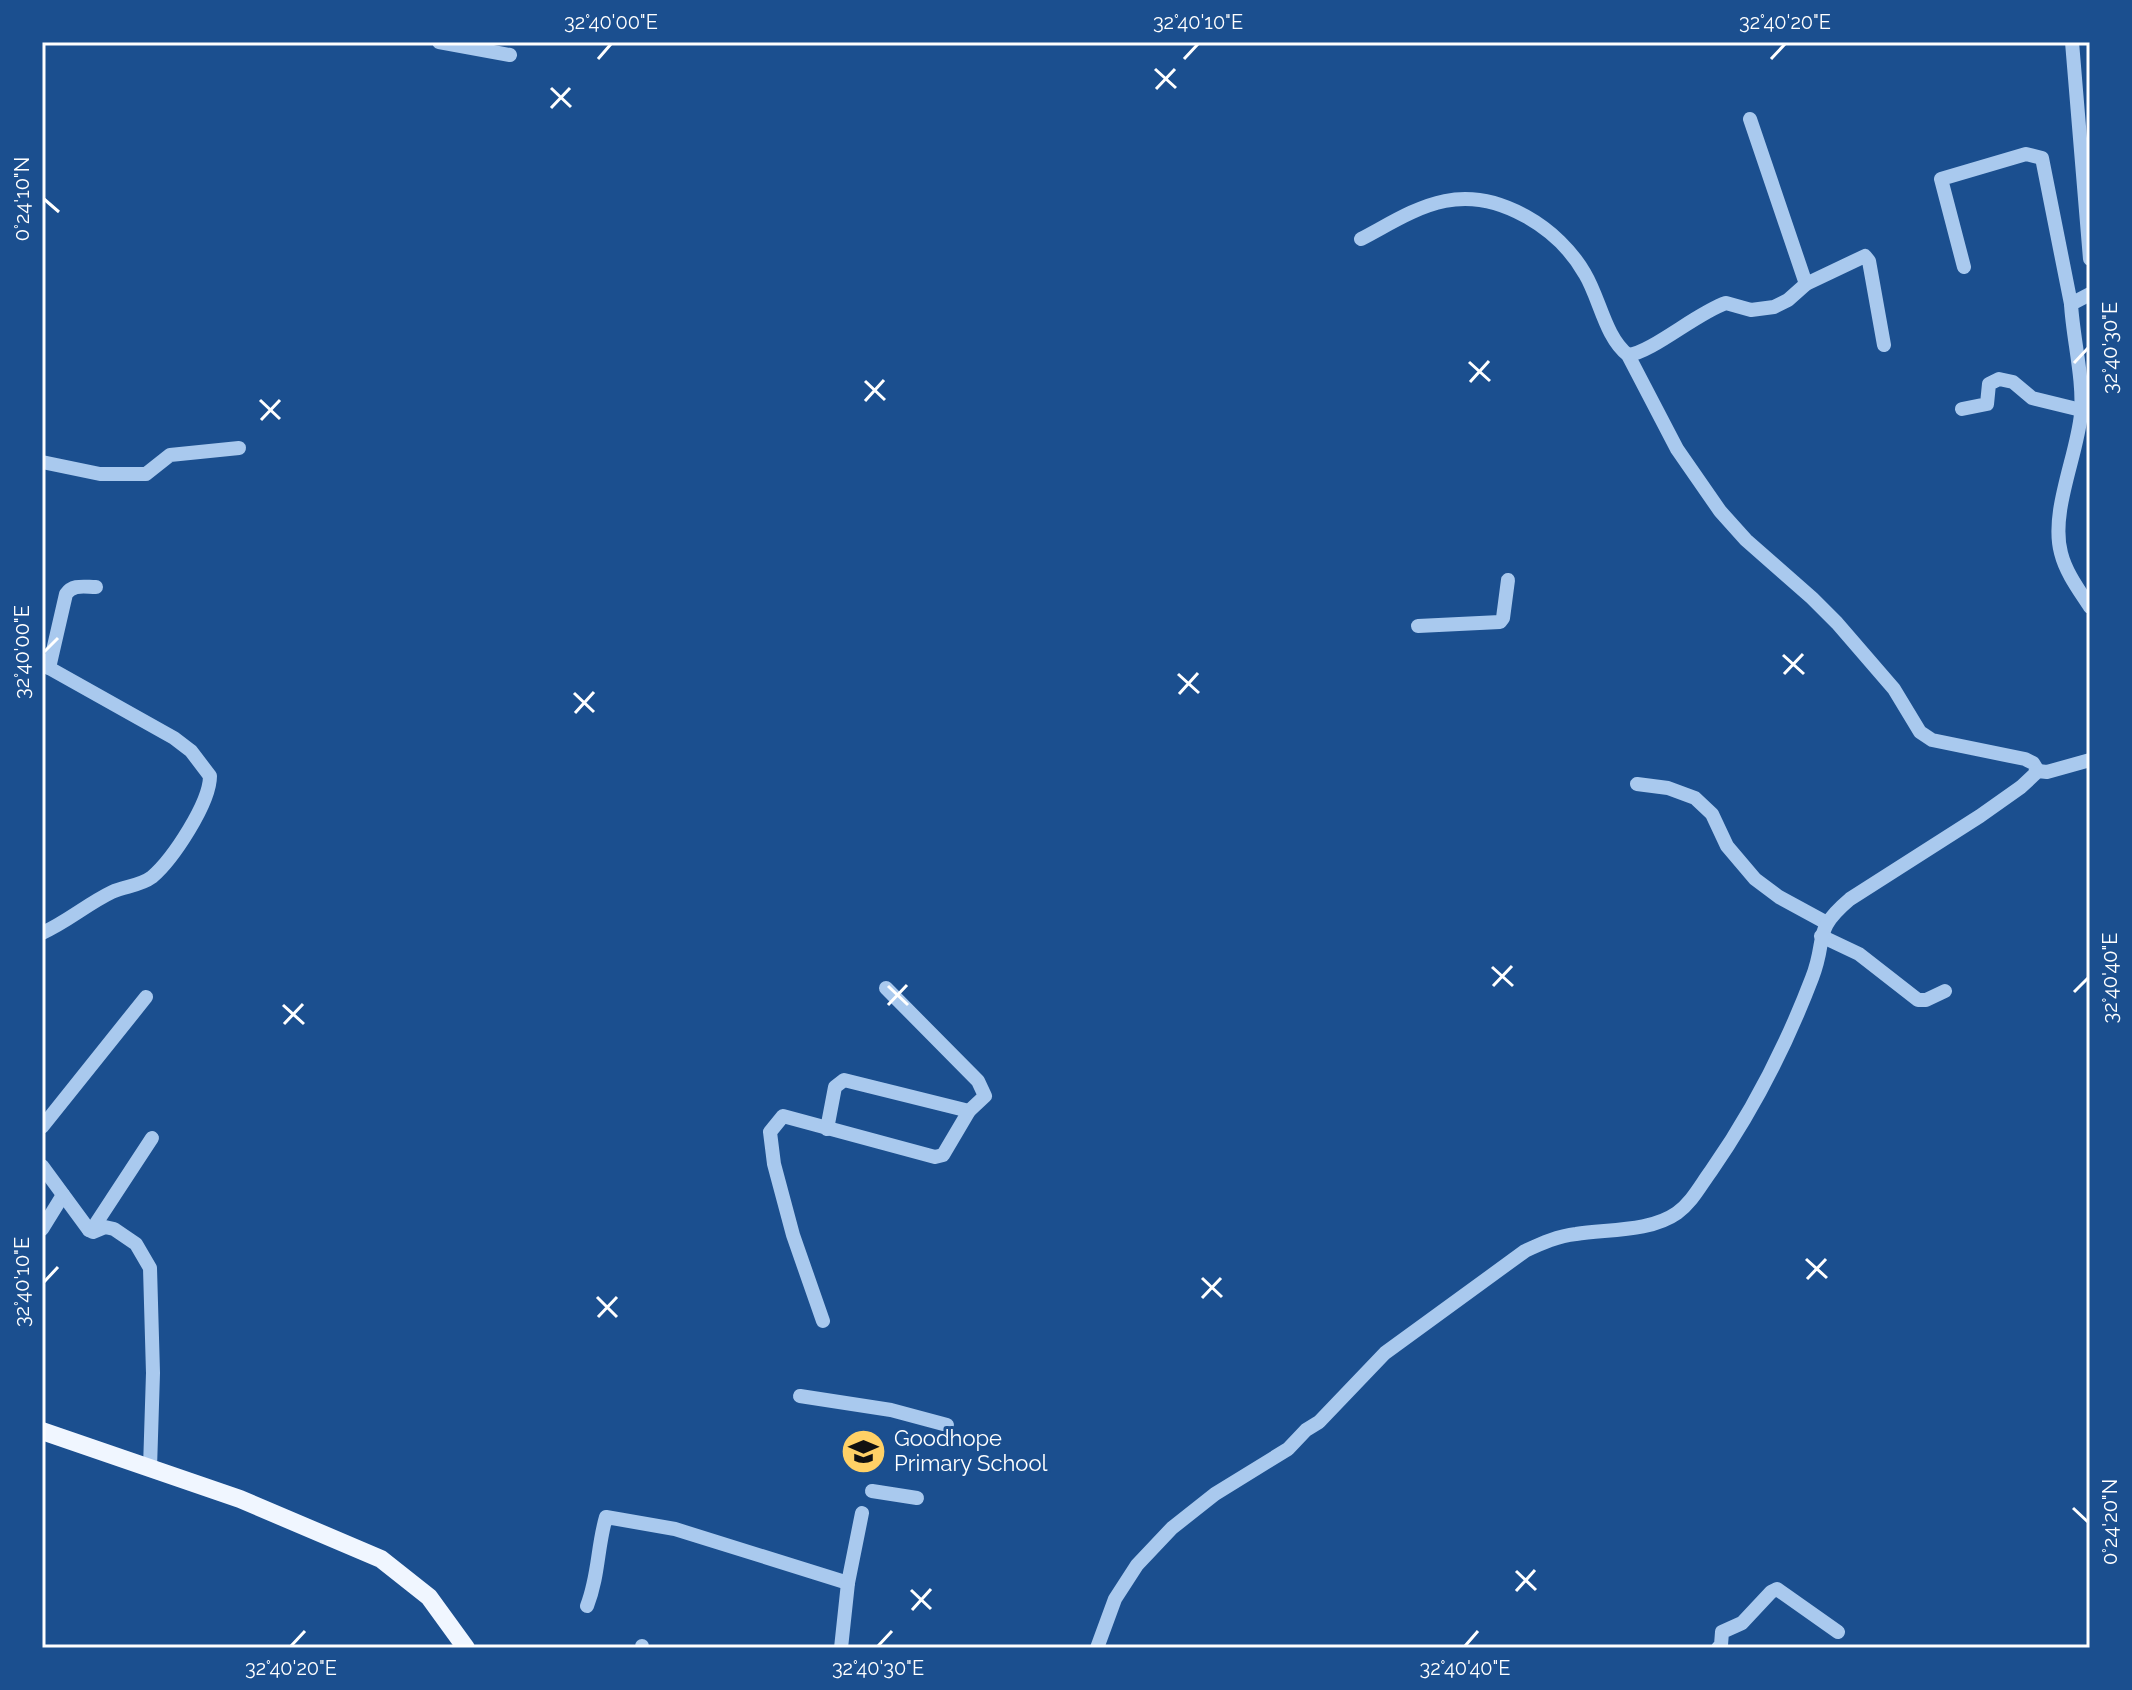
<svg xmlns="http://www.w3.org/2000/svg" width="2132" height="1690" viewBox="0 0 2132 1690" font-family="Raleway,sans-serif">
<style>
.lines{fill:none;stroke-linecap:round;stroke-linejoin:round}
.minor{stroke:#a9c9ee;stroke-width:14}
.major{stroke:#f0f6ff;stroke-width:18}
.ticks{fill:none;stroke:#fff;stroke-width:3}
.labels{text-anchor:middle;stroke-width:6;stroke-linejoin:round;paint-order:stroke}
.poi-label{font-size:22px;fill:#fff;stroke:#1b4f8f;text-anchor:start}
.neatline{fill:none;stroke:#fff;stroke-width:3}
.ticks-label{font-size:20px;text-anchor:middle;fill:#fff}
</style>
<rect width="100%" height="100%" fill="#1b4f8f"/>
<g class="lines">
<g class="minor">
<path d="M439,42L510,55"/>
<path d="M2072,42L2090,259"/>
<path d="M1750,119L1806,284"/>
<path d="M1361,239C1388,225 1415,207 1445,201C1499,190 1559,228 1585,274C1600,299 1605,337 1628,355L1677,449L1720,511L1746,540L1812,598L1837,623L1894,689L1920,732L1932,740L2025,759L2033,763L2038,771"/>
<path d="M1964,267L1941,179L2026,154L2042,158L2071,304"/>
<path d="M2090,294L2071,304C2073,339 2084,380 2081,414C2077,456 2050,512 2061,553C2066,573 2079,590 2090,607"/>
<path d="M1628,355C1651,353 1698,312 1726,303L1751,310L1774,307L1788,300L1806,284L1865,256L1869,261L1884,345"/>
<path d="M1962,409L1987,404L1989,384L1999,379L2013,382L2032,398L2081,410"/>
<path d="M42,462L100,474H146L170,455L239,448"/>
<path d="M1418,626L1500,622L1503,618L1508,580"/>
<path d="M42,664L174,738L191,751L210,776C210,803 173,859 152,877C140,886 125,886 112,892C87,904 67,922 42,933"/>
<path d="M49,668L66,594C73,584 84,587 96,587"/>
<path d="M1637,784L1668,788L1695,798L1712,814L1727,846L1755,879L1779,897L1825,922"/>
<path d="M1821,936L1859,954L1918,1000H1926L1945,991"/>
<path d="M42,1127L146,997"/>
<path d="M827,1129L835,1087L844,1080L969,1111"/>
<path d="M42,1166L89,1230L93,1232L105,1227L114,1229L136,1244L150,1268L153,1373L150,1468"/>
<path d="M42,1229L63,1195"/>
<path d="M89,1230L95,1225L152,1138"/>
<path d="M823,1321L793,1235L774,1164L770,1132L783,1116L935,1157L943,1155L969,1111L985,1096L978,1081L886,988"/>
<path d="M800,1396L891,1410L947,1425"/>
<path d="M872,1491L917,1498"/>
<path d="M587,1606C599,1575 597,1548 606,1517L675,1529L848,1583"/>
<path d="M642,1646V1648"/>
<path d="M841,1648L848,1583L862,1513"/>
<path d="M1097,1648L1115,1599L1137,1565L1172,1528L1215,1494L1288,1449L1306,1430L1319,1422L1385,1353L1525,1251C1542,1243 1558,1236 1576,1234C1608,1229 1650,1232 1677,1213C1692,1202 1700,1186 1711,1171C1753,1111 1786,1046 1812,978C1828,937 1811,932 1850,899L1980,816L2021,787L2038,771L2047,772L2090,760"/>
<path d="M1718,1648L1721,1645L1722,1632L1742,1623L1771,1592L1777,1589L1838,1632"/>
</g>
<path class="major" d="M42,1431L240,1499L381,1559L429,1597L466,1648"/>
</g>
<path class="ticks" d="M598,59L611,44M1184,59L1198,44M1771,59L1785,44M1155,69L1176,88M551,88L571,107M1156,89L1175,69M551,108L570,88M44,199L59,212M1469,362L1490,381M2074,363L2088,348M865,381L885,400M1470,382L1489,361M260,400L280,419M865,401L884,380M261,420L280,400M44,652L58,638M1783,655L1804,674M1178,674L1199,693M1784,674L1803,654M574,693L594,712M1179,694L1198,673M575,713L594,692M1492,967L1513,986M888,986L908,1005M1493,986L1512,966M2074,992L2088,978M283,1005L304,1024M888,1005L907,985M284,1024L303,1004M1806,1259L1827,1278M1202,1278L1222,1297M1807,1279L1826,1259M44,1282L58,1267M597,1297L617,1317M1202,1298L1221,1278M598,1317L617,1297M2073,1508L2088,1522M1516,1571L1536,1590M911,1590L931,1609M1516,1591L1535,1570M912,1610L931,1589M291,1646L305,1631M878,1646L892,1631M1465,1646L1478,1631"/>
<defs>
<symbol id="school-disc" viewBox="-11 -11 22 22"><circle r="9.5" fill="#ffd166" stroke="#1b4f8f"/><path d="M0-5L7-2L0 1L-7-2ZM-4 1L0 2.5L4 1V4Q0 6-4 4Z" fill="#111"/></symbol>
</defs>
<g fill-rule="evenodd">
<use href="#school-disc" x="838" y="1426" width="51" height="51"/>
</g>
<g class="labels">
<g class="poi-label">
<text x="894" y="1446">Goodhope<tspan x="894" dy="25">Primary School</tspan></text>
</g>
</g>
<rect width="2132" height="1690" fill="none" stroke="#1b4f8f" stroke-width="88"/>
<rect x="44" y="44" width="2044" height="1602" class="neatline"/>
<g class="ticks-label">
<text x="611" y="29">32°40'00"E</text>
<text x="1198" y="29">32°40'10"E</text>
<text x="1785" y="29">32°40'20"E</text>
<text transform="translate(22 199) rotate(-90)" y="7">0°24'10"N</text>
<text transform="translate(2110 348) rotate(-90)" y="7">32°40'30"E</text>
<text transform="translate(22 652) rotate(-90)" y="7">32°40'00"E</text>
<text transform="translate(2110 978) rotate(-90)" y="7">32°40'40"E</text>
<text transform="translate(22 1282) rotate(-90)" y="7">32°40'10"E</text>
<text transform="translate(2110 1522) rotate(-90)" y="7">0°24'20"N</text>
<text x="291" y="1675">32°40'20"E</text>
<text x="878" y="1675">32°40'30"E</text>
<text x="1465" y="1675">32°40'40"E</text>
</g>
</svg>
